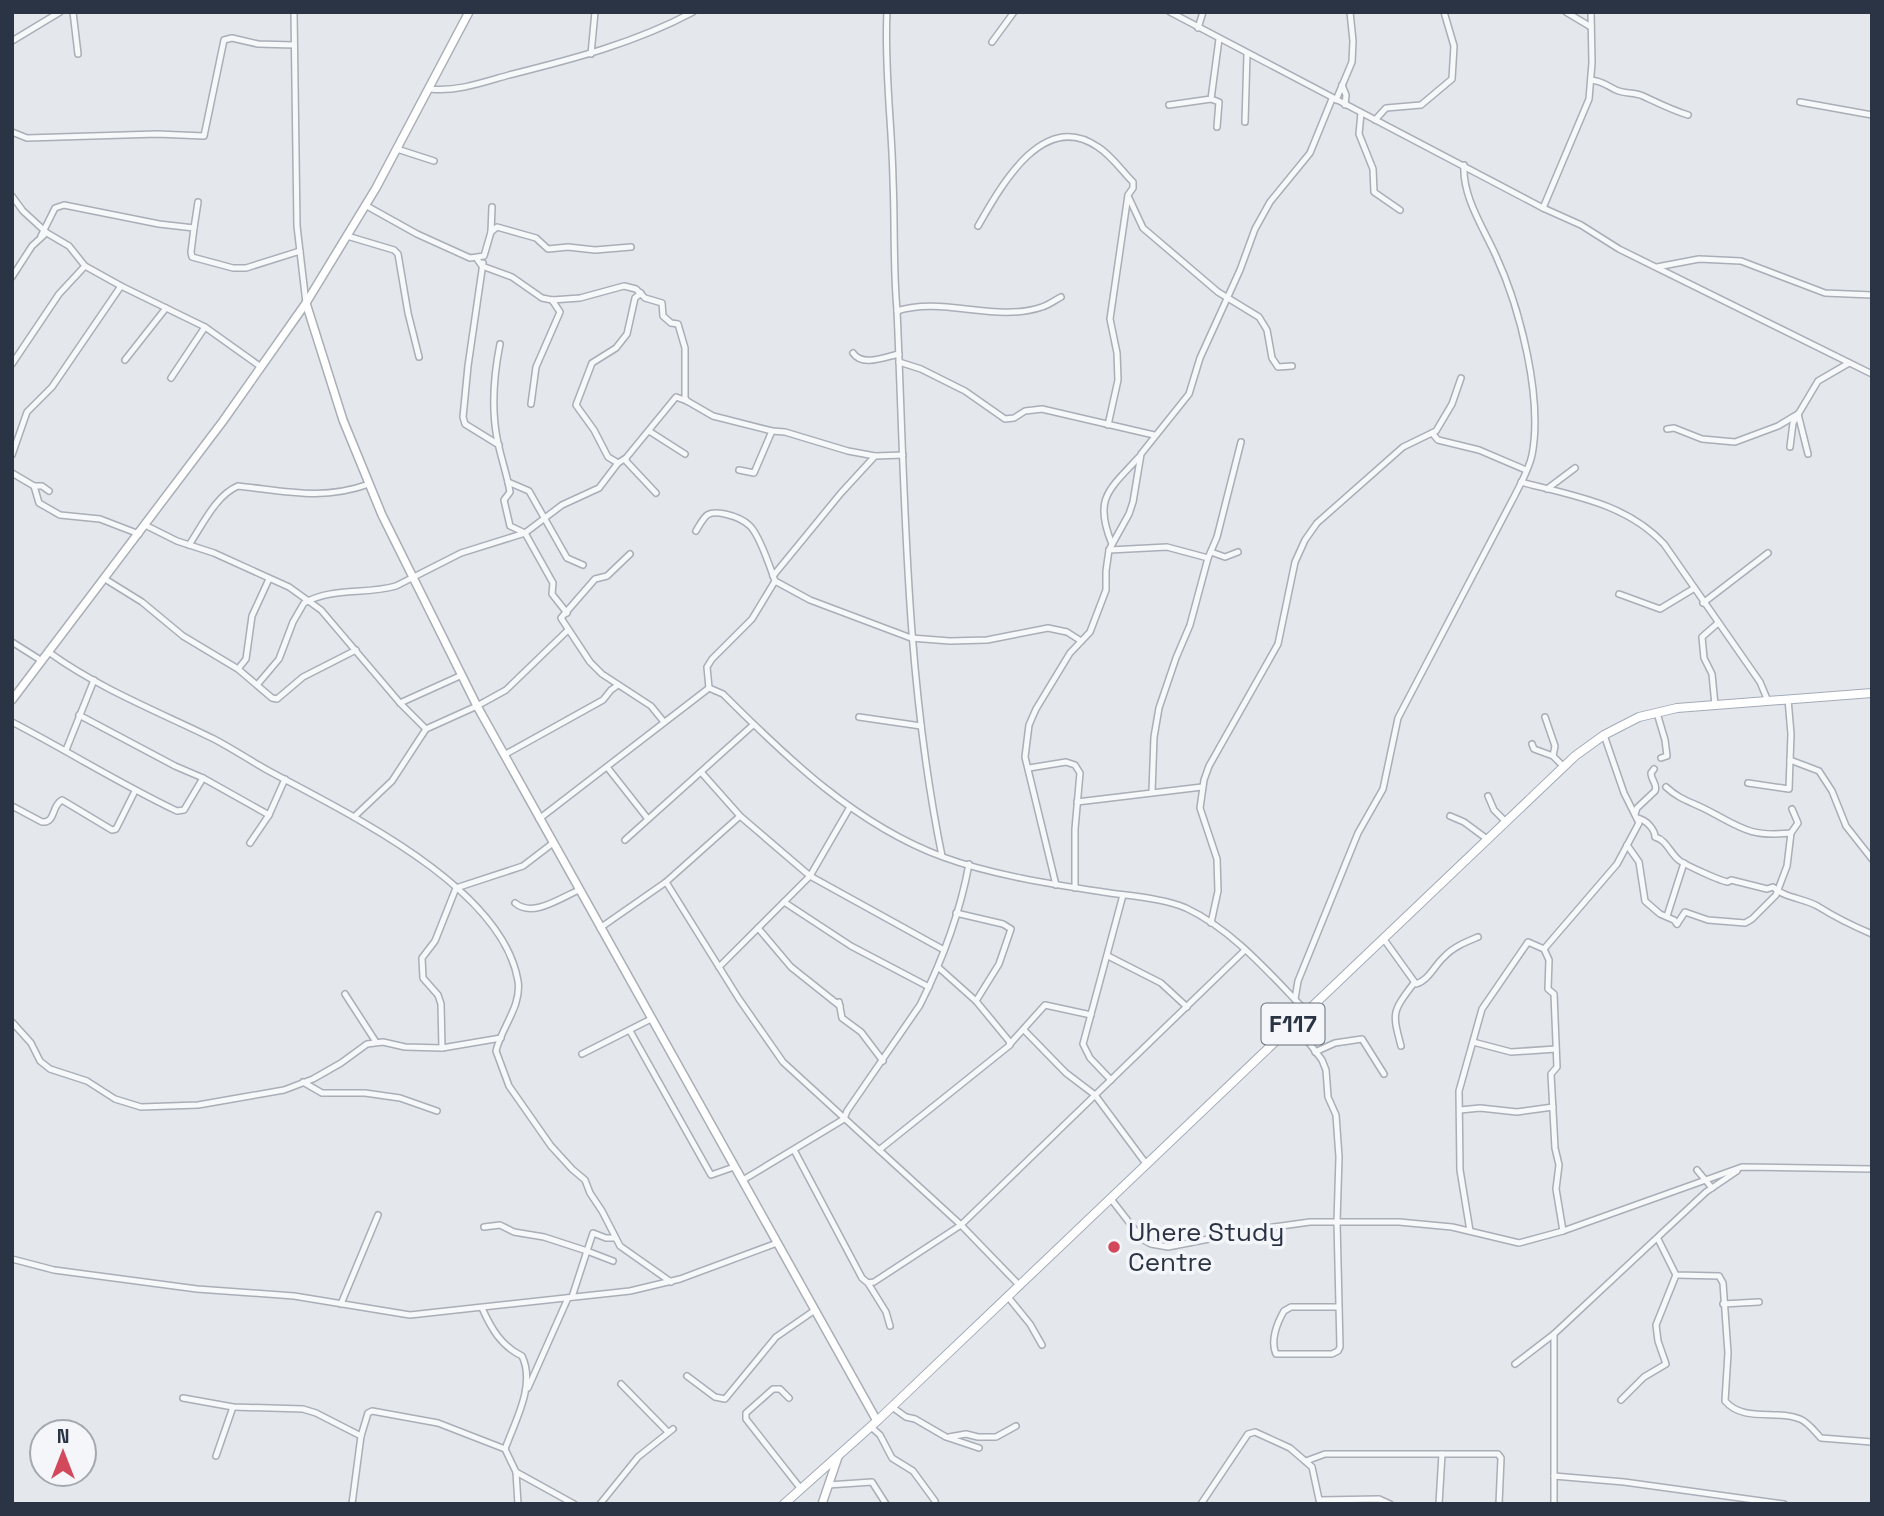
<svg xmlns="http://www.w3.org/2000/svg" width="1884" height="1516" viewBox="0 0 1884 1516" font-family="'Space Grotesk',sans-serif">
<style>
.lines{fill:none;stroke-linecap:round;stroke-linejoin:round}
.street-casing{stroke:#a9aeb7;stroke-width:8}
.secondary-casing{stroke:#a9aeb7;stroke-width:10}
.primary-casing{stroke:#a3abb8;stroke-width:10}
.street{stroke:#f7f8fa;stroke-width:5}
.secondary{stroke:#fff;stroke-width:7}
.primary{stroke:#fff;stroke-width:8}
.poi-dot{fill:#d1495b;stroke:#f4f6f9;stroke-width:2.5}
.labels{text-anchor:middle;stroke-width:7;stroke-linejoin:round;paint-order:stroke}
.shield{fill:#f4f6f9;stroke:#676e7b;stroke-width:2}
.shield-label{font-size:24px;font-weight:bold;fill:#2b3445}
.poi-label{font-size:26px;fill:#2b3445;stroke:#f4f6f9;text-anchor:start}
</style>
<rect width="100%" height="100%" fill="#e4e7ec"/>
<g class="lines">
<defs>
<g id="street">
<path d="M73,12L78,54"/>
<path d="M294,12L297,226L306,303"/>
<path d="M887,12C884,68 892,124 893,180C895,223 893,266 897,310C905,492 905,676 942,856"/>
<path d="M1170,12L1543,208L1581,225L1619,249L1872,374"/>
<path d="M1566,12L1591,27"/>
<path d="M1198,28L1203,12"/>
<path d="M12,41L60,12"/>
<path d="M992,42L1014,12"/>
<path d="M591,54L595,12"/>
<path d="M1591,80C1602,81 1606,85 1616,90C1624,94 1634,92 1643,96C1658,103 1672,110 1688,115"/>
<path d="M1342,85L1346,95L1345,105"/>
<path d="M430,89C457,92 484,82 509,75C573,59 635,43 693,12"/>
<path d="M1211,99L1219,102L1217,127"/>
<path d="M1336,100L1352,62L1353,41L1350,12"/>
<path d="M1800,102L1872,115"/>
<path d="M1169,105L1211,99L1219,39"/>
<path d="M1361,113L1359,134L1373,169L1374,192L1400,210"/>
<path d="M1375,120L1386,108L1421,105L1452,79L1454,46L1444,12"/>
<path d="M1245,122L1247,54"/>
<path d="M12,132L27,138L157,134L204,136L224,40L232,38L258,44L294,45"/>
<path d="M397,149L434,161"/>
<path d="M12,196L23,211L47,233L69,246L85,266L121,286L205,327L261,367"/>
<path d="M1129,198L1143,228L1218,292L1259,317L1267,330L1272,358L1278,367L1292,366"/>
<path d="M365,205L417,234L470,258L484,256L491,232L497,227L536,238L548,249L568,247L595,250L631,247"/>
<path d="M1543,208L1589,99L1592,63L1591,12"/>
<path d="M978,226C1001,186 1043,109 1098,147C1111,155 1122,171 1133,182V188L1128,195L1110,319L1117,353L1118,380L1108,425"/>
<path d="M194,228L198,202"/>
<path d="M491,232L492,207"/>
<path d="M41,236L55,208L64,205L159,224L194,228L191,252L192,257L233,268H246L300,251"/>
<path d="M347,236L394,250L398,254L408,313L419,357"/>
<path d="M477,259L482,266L512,277L542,298L552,300L580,298L624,286L636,289L645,298L662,303L663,316L671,323L678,324L685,348V398L687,401"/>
<path d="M483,263L468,366L463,417L465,424L499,445"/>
<path d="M1657,267L1699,259L1741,261L1825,293L1872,295"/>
<path d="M12,277L32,246L44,235"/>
<path d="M897,311C943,296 995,323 1042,307C1049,305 1055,300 1061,297"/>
<path d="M500,344C494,374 491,406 497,438C500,455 507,474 510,492L504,500L510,526L525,533L553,583L552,594L567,613"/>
<path d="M853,353C862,367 885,357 899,354"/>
<path d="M125,360L166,308"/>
<path d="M899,362L921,369L965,391L1005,419L1014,418L1025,411L1042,409L1154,435"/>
<path d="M12,364L59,294L85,266"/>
<path d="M171,378L205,327"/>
<path d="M531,404L536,367L560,312L552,300"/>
<path d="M1798,414L1808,454"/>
<path d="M1667,429L1674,428L1702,439L1735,442L1778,426L1798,414"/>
<path d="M649,431L685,454"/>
<path d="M1432,433L1438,440L1479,450L1526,470"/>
<path d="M1790,447L1793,423L1818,381L1849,363"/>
<path d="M12,455L27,412L52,387L121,286"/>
<path d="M618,463L608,457L594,430L576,405L592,363L616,348L627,334L635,298L641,293"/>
<path d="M739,470L754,473L772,431"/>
<path d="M12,473L34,486L39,503L60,515L100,519L139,534"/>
<path d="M508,482L529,491L567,558L583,565"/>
<path d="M1521,482C1573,496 1626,503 1664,544L1760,682L1768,701"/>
<path d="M34,486H42L49,491"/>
<path d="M1547,489L1575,468"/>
<path d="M656,493L626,461V458L676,397L687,401L713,416L772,431L785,432L848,451L875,456"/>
<path d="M145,525L177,541L214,553L289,587L321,610L400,703L426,729"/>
<path d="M696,531C705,516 706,510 725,514C734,516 743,519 750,526C760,536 770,567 775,581L810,600L911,638L950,641L987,640L1048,628L1067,632L1081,641"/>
<path d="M1112,544C1093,498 1109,490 1139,457"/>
<path d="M189,545C202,526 216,495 238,486C285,491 322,501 369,484"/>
<path d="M1109,550L1167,547L1208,558L1190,625L1176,658L1159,708L1154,737L1152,792"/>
<path d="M1211,552L1225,557L1238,552"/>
<path d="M630,554L607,576L595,579L561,618L590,662L602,674L651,706L664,722"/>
<path d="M1208,558L1217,537L1241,442"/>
<path d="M773,576L841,493L875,456L903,455"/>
<path d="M105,579L142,602L183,636L238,669L272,698L277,699L303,677L356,650"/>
<path d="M1619,594L1660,609L1693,589"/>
<path d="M1703,603L1768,553"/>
<path d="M12,642L42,661"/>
<path d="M50,653C100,689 159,712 214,739C233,749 251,761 269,771C346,813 502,886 518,981C522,1006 501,1028 496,1051L509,1086L551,1146L572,1169L585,1180L590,1193L602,1211L620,1246L671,1282"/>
<path d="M238,669L246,659L252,616L269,579"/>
<path d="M257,685L279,659L293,622L304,603C333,587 364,595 396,586L461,553L525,533L562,505L599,488L618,463L626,458"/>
<path d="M709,688L723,694C787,758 856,825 943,857C992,875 1051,884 1103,892C1128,896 1163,898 1186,908C1233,930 1270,974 1306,1011"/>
<path d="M709,688L707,667L712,659L752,619L775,581"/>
<path d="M400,703L462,675"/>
<path d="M1715,705L1712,674L1704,658L1702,637L1718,623"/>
<path d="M1657,713L1665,740L1667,756L1661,758"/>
<path d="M79,715L175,766L203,778L269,815"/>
<path d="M859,717L921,726"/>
<path d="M1545,717L1555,746L1553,756L1564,767"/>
<path d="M12,722C68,751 120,784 177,811L184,810L203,778"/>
<path d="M1532,744L1534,749L1553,756"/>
<path d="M66,750L94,680"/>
<path d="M504,755L603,700L611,690L618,685"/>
<path d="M1790,760L1819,771L1832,791L1846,826L1872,859"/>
<path d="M607,767L648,819"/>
<path d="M1029,768L1066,762L1075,765L1080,773L1075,829V888"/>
<path d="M701,772L740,816L810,876L944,950"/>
<path d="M1748,783L1789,789L1791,734L1788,699"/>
<path d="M1666,787C1680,800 1692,802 1709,811C1743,829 1751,837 1791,833"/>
<path d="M1488,796L1494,810L1506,822"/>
<path d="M1077,802L1202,787"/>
<path d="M12,806L42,822C56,823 51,806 62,800L112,830L116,829L135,791"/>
<path d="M1635,814L1637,808L1655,791C1658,785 1651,780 1651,773L1654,769"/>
<path d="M1450,816L1464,822L1487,839"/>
<path d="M354,817L392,781L426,729L477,706L506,690L568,630"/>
<path d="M1637,818C1647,820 1655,830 1655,837C1667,840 1670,854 1680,861C1686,865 1720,881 1728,882L1731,880L1767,889L1773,887C1786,899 1805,898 1819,907C1835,917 1853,926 1872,934"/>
<path d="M539,819L709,688"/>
<path d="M625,840L753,725"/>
<path d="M250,843L269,815L285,779"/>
<path d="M1627,845L1639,862L1645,901L1660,914L1674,920L1677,924"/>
<path d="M666,882L739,999L783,1062L961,1225L1020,1286"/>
<path d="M1056,885L1025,757L1029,725L1036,709L1070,653L1090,632L1106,590V571L1109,550L1129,514L1133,502L1141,454L1189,394L1200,358L1240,270L1255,229L1270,202L1310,153L1332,99"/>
<path d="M784,902L851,946L929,987"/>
<path d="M515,903C533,918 560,898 579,890"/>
<path d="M956,913L1003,924L1011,929L999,964L976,1001"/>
<path d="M1667,916L1684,863"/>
<path d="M1211,923L1218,891L1217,859L1200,808L1204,780L1209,766L1278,644L1295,562L1305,540L1317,523L1403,447L1436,431L1452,404L1461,378"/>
<path d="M1677,924L1685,912L1708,920L1745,923L1752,919L1776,895L1787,866L1791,833L1798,823L1792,809"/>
<path d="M600,928L666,882L740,816"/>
<path d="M758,928L791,967L840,1006"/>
<path d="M1383,938L1416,984C1429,980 1434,966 1444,957C1453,947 1466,942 1478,937"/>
<path d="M1544,949L1617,864L1639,823L1624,793L1604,735"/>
<path d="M1108,956L1161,983L1187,1007"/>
<path d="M719,967L810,876L850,807"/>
<path d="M345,994L376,1042"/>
<path d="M1295,999L1298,981L1358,833L1383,789L1398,718L1515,495C1521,483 1529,469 1532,455C1543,398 1520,308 1496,256C1483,227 1462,196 1464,165"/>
<path d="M839,1002L842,1018L861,1032L883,1061"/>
<path d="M12,1022L31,1043L40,1061L50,1069L87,1081L115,1099L141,1107L198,1105L284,1090L313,1079L341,1063L367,1044L383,1042L405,1047L442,1048L501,1038"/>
<path d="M1294,1023L1322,1060L1326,1070L1328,1097L1336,1115L1339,1157L1337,1222L1340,1347L1338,1351L1332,1354H1276C1270,1341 1277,1323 1284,1311L1291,1307H1337"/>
<path d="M1024,1030L1066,1073L1095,1095L1147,1165"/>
<path d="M630,1031L711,1175L734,1167"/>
<path d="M1473,1042L1511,1052L1556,1049"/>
<path d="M1010,1044L1045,1005L1091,1015"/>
<path d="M1401,1046C1392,1012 1392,1012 1414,983"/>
<path d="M442,1048L441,1004L438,995L423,978L422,958L435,941L456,888L523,866L553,843"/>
<path d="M1315,1052L1335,1043L1362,1039L1384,1074"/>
<path d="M582,1054L651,1019"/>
<path d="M1111,1080L1090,1058L1083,1044L1123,895"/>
<path d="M303,1082L322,1093H365L400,1098L437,1111"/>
<path d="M1460,1110L1480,1108L1517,1112L1553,1107"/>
<path d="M794,1150L862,1278L868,1283L874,1282L961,1225L1245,950"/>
<path d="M879,1150L1010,1045L1009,1041L976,1001L938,967"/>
<path d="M1697,1170L1712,1188"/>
<path d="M743,1180L844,1119L847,1111L920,1005C942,961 960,913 969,864"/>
<path d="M1111,1199L1142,1239L1151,1244L1168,1247L1260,1229L1310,1222H1399L1452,1227L1519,1243L1563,1231L1742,1167L1872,1169"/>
<path d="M484,1227L500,1225L514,1232L544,1237L587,1251L572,1297"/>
<path d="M1470,1231L1460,1170L1459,1091L1482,1009L1528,942L1544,949L1549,960L1548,989L1554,994L1557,1067L1551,1074L1555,1148L1559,1165L1556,1189L1563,1231"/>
<path d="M1658,1239L1676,1275L1719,1276L1723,1283L1728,1353L1725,1401C1744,1423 1777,1409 1800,1419C1808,1422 1815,1432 1821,1438L1872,1442"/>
<path d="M12,1259L54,1270L197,1289L294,1296L410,1315L630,1291L680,1279L777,1243"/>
<path d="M613,1261L587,1251L593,1233L606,1238H615"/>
<path d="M868,1283L886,1312L890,1326"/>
<path d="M1008,1297L1030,1324L1042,1345"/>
<path d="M341,1304L378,1215"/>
<path d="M1723,1304L1759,1302"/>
<path d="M482,1308C491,1328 501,1346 522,1356C536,1385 515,1421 505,1449"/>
<path d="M1515,1364L1554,1334"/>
<path d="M687,1376L715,1397L725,1399L776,1337L815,1310"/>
<path d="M621,1384L668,1432"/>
<path d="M528,1388L568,1298"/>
<path d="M183,1398L233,1407L303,1409L316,1413L361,1436"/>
<path d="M789,1398L780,1389H773L746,1413V1419L801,1489"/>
<path d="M1621,1400L1644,1377L1666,1364L1658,1341L1656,1325L1676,1275"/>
<path d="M892,1407L906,1417L915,1419L946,1437L979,1448"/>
<path d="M871,1427L880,1435L892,1458L913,1471L935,1501"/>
<path d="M949,1437L966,1434L978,1437H996L1016,1426"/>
<path d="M216,1456L233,1407"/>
<path d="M1306,1461L1325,1454H1498L1501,1458L1499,1504"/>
<path d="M1554,1476L1624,1482L1784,1504"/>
<path d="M828,1485L872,1482L886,1504"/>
<path d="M1320,1500L1379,1499L1390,1504"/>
<path d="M352,1504L361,1436L368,1413L372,1411L438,1423L505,1449L516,1472"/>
<path d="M518,1504L516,1472L574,1504"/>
<path d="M600,1504L638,1457L673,1429"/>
<path d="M1201,1504L1248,1434L1255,1432L1290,1448L1312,1467L1320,1504"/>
<path d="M1439,1504L1442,1454"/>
<path d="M1554,1504V1334L1706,1192L1737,1171"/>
</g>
<g id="secondary">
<path d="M306,303L343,420L382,515L477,706L877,1421"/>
<path d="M12,700L223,421L306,303L376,188L469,12"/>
<path d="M822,1504L838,1457"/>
</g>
<path id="primary" d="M784,1504L877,1421L1575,756L1604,735L1639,717L1677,708L1872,693"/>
</defs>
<use href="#street" class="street-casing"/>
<use href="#secondary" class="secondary-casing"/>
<use href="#primary" class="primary-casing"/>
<use href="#street" class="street"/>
<use href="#secondary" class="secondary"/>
<use href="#primary" class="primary"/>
</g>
<circle class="poi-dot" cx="1114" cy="1247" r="7"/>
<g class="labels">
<rect class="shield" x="1261.5" y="1003.5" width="63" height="41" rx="5"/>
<g class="shield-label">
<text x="1293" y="1032">F117</text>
</g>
<g class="poi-label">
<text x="1128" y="1241">Uhere Study<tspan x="1128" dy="30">Centre</tspan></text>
</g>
</g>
<rect width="1884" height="1516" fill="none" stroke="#2b3445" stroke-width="28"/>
<g transform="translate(63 1453)"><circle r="33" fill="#f4f6f9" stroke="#a4a8b1" stroke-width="2"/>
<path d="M0-5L12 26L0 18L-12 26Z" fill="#d1495b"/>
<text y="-10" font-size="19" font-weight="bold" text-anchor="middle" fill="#2b3445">N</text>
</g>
</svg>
